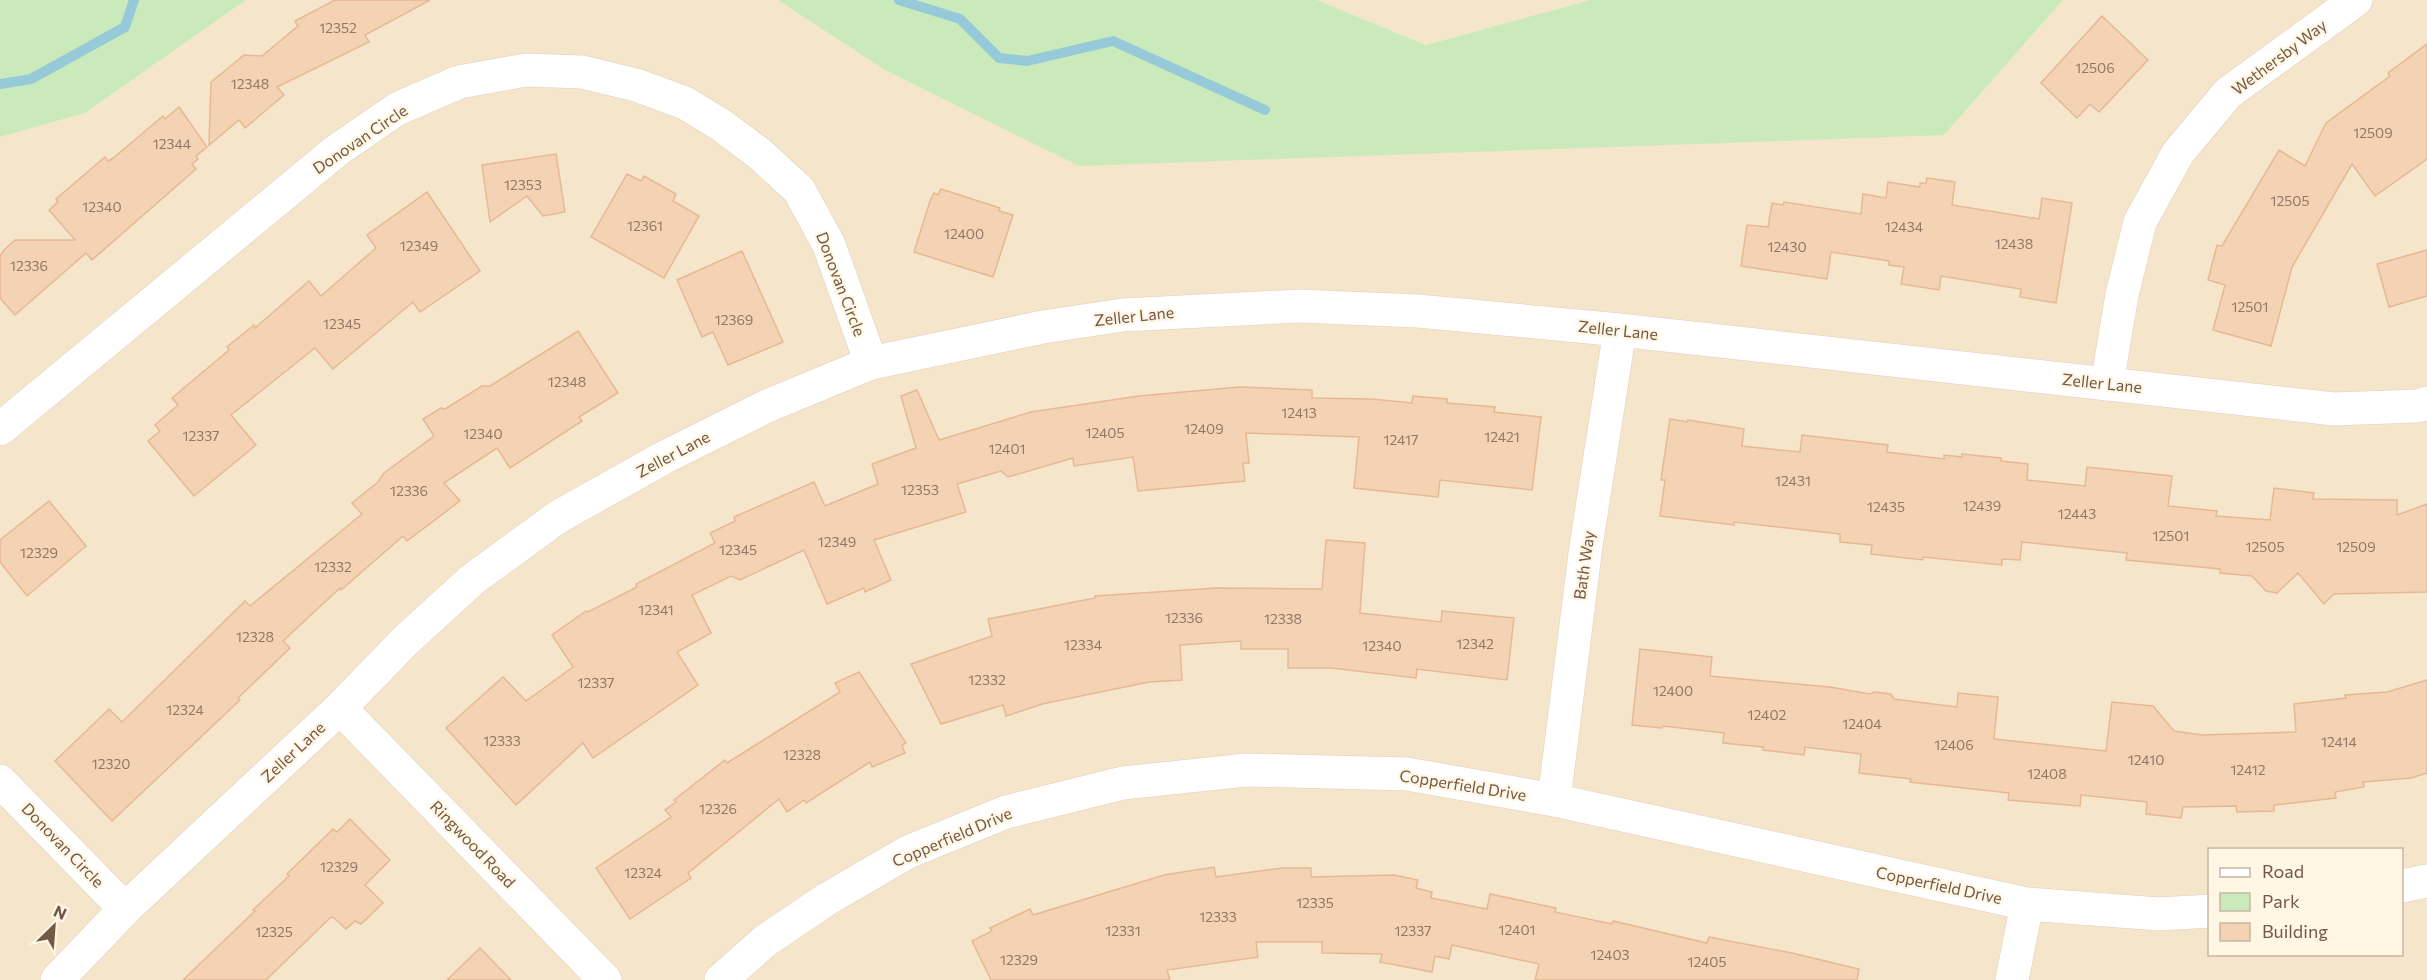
<svg xmlns="http://www.w3.org/2000/svg" width="2427" height="980" viewBox="0 0 2427 980" font-family="Commissioner,sans-serif">
<style>
.residential{fill:#f5e5cb;fill-rule:evenodd}
.green{fill:#cbeabc}
.lines{fill:none;stroke-linecap:round;stroke-linejoin:round}
.stream{stroke:#97cad9;stroke-width:10}
.building{fill:#f4d2b4;stroke:#e7b993;stroke-width:1.5}
.street-casing{stroke:#e1cfb9;stroke-width:34}
.street{stroke:#fff;stroke-width:33}
.labels{text-anchor:middle;stroke-width:4.5;stroke-linejoin:round;paint-order:stroke}
.number-label{font-size:14px;fill:#937761}
.street-label{font-size:16px;fill:#735945;stroke:#fff6e4}
</style>
<rect width="100%" height="100%" fill="#fdf3dd"/>
<g class="residential">
<path d="M246,0H1132L1944,135L2063,0H2427V980H0V137L85,113ZM2210,850H2402V954H2210Z"/>
<path d="M1317,0H1590L1426,45Z"/>
</g>
<g class="green">
<path d="M0,0H246L85,113L0,137Z"/>
<path d="M778,0H1317L1426,45L1590,0H2063L1944,135L1079,166L885,70Z"/>
</g>
<g class="lines">
<g class="stream">
<path d="M899,0L960,19L999,58L1027,61L1113,41L1265,110"/>
<path d="M0,84L31,79L125,27L134,0"/>
</g>
</g>
<g class="building">
<path d="M335,0H430L365,35L369,42L277,87L284,95L245,128L239,120L209,145L211,82L244,55L262,56L298,26L295,21Z"/>
<path d="M2102,16L2148,60L2099,112L2090,104L2077,118L2041,83Z"/>
<path d="M2427,44V159L2375,196L2352,164L2292,267L2271,346L2213,330L2225,285L2208,280L2217,245L2222,246L2279,150L2305,166L2326,123L2390,76L2388,73Z"/>
<path d="M179,107L207,147L196,156L198,159L192,164L196,169L92,260L86,253L15,315L0,298V256L4,250L15,240H75L49,210L58,202L56,199L105,157L108,161L112,159L163,116L165,119Z"/>
<path d="M556,154L565,212L543,216L527,196L490,222L482,165Z"/>
<path d="M627,174L641,181L644,176L676,194L673,201L699,216L664,278L591,237Z"/>
<path d="M1927,178L1955,182L1952,205L2039,219L2042,198L2072,203L2056,303L2020,297L2021,289L1941,276L1939,290L1901,284L1904,267L1889,265V261L1831,252L1827,279L1741,266L1747,225L1768,227L1772,203L1783,205L1784,202L1861,214L1863,194L1886,198L1888,182L1920,187V183H1926Z"/>
<path d="M941,189L1000,208L999,211L1013,215L993,277L914,252L930,201L934,193L938,195Z"/>
<path d="M427,192L480,271L420,312L413,302L333,369L315,348L231,415L256,445L194,496L148,441L160,431L155,425L178,405L172,398L229,350L227,347L254,325L255,328L309,281L321,296L376,248L367,235Z"/>
<path d="M2427,250V296L2389,307L2377,264Z"/>
<path d="M742,251L783,342L728,365L713,332L702,337L677,280Z"/>
<path d="M578,331L618,393L579,417L582,421L510,468L497,448L444,483L460,501L407,541L403,536L341,590L340,588L283,641L290,648L238,698L240,700L112,821L55,761L109,709L122,722L245,601L250,606L362,514L352,503L378,482L384,473L434,436L423,419L441,408L445,409L482,386H490Z"/>
<path d="M1239,387L1312,390V398L1372,399L1412,403L1413,396L1447,399V403L1495,407L1494,412L1541,417L1532,490L1440,480L1438,497L1354,488L1359,437L1246,433L1249,463H1243L1245,481L1138,491L1133,457L1074,466L1073,458L1008,477L1001,471L957,484L966,512L874,540L891,580L865,592L864,588L827,604L804,550L740,580L731,576L692,595L711,633L677,652L698,685L593,758L583,743L516,805L446,728L503,677L526,701L573,667L552,635L586,611L588,612L637,587L636,584L715,543L710,533L735,521L734,517L814,482L825,506L878,484L872,464L916,448L901,396L917,390L939,440L1031,412L1139,396Z"/>
<path d="M1670,419L1687,422L1688,420L1744,429L1742,446L1800,452L1802,435L1888,445L1887,452L1944,459V455L1962,457V454L2001,458V461L2028,464L2027,480L2085,486L2087,467L2172,476L2168,506L2217,511L2216,516L2270,520L2274,488L2314,493L2313,499L2397,500V515L2427,504V592L2334,594L2324,604L2298,573L2277,593L2266,591L2252,576L2220,573V569L2126,560L2127,553L2022,542L2020,560L2002,559V565L1923,557V560L1871,554L1872,545L1840,542V534L1734,522V525L1660,516L1665,480H1661Z"/>
<path d="M49,501L86,546L27,596L0,562V540Z"/>
<path d="M1326,540L1365,543L1360,613L1441,622L1442,611L1514,618L1507,680L1417,669L1416,678L1331,668H1288V649H1241V641L1180,645L1182,680L1149,682L1042,704L1006,716L1003,705L941,724L911,664L992,636L988,619L1095,598V596L1217,588L1322,589Z"/>
<path d="M1640,649L1712,657L1710,676L1830,687L1870,694L1874,692L1891,694L1894,699L1957,707L1958,693L1998,697L1994,739L2106,751L2112,702L2153,706L2174,731L2202,735L2296,732L2294,704L2346,698L2345,695L2387,692L2427,680V773L2411,778L2363,782L2364,787L2335,792L2336,798L2274,805V811L2237,812L2236,806L2183,807L2181,818L2146,814L2147,802L2081,795L2080,806L2008,800L2009,793L1910,782L1911,779L1859,773L1861,754L1805,747L1804,755L1763,750V747L1723,743L1724,733L1663,726L1662,728L1632,725Z"/>
<path d="M859,672L906,743L902,745L905,753L872,767L870,762L806,803L804,800L787,812L779,799L688,873L691,878L630,919L596,868L671,817L665,810L676,802L674,800L725,760L727,763L840,692L835,683Z"/>
<path d="M350,819L390,860L365,885L383,903L361,924L355,921L346,929L333,917L330,918L266,980H183L255,911L253,910L289,876L287,874L333,829L337,832Z"/>
<path d="M1214,867L1216,877L1282,868H1311V877L1394,875L1418,880L1416,888L1432,892L1431,898L1487,909L1490,894L1556,908L1555,912L1612,924L1613,921L1707,943L1709,937L1792,953L1859,969L1857,980H1535L1539,964L1452,945L1449,959L1435,956L1432,972L1380,962L1382,954L1322,953V942H1256L1258,957L1167,970L1170,980H991L972,941L992,931L990,928L1030,909L1033,915L1164,875Z"/>
<path d="M480,948L511,980H447Z"/>
</g>
<g class="lines">
<defs>
<g id="street">
<path d="M2107,384L2122,295L2140,222L2178,153L2228,93L2356,0"/>
<path d="M0,429L336,151L397,109L459,82L526,70L582,72L636,85L685,103L721,125L760,154L799,190L829,245L871,363"/>
<path d="M340,708L605,980"/>
<path d="M0,781L125,909"/>
<path d="M1554,800L1586,546L1620,330"/>
<path d="M2402,886L2427,881"/>
<path d="M57,980L125,909L340,708L406,640L473,579L558,517L665,457L767,406L871,363L1043,327L1123,315L1299,306L1418,311L1620,330L2334,409L2417,406L2427,403"/>
<path d="M721,980L765,941L827,899L908,852L1006,812L1123,783L1246,770L1407,774L1554,800L2027,904L2159,914L2210,911"/>
<path d="M2012,980L2027,904"/>
</g>
</defs>
<use href="#street" class="street-casing"/>
<use href="#street" class="street"/>
</g>
<g class="labels">
<g class="number-label">
<text x="338" y="33">12352</text>
<text x="2095" y="73">12506</text>
<text x="250" y="89">12348</text>
<text x="2373" y="138">12509</text>
<text x="172" y="149">12344</text>
<text x="523" y="190">12353</text>
<text x="2290" y="206">12505</text>
<text x="102" y="212">12340</text>
<text x="645" y="231">12361</text>
<text x="1904" y="232">12434</text>
<text x="964" y="239">12400</text>
<text x="2014" y="249">12438</text>
<text x="419" y="251">12349</text>
<text x="1787" y="252">12430</text>
<text x="29" y="271">12336</text>
<text x="2250" y="312">12501</text>
<text x="734" y="325">12369</text>
<text x="342" y="329">12345</text>
<text x="567" y="387">12348</text>
<text x="1299" y="418">12413</text>
<text x="1204" y="434">12409</text>
<text x="1105" y="438">12405</text>
<text x="483" y="439">12340</text>
<text x="201" y="441">12337</text>
<text x="1502" y="442">12421</text>
<text x="1401" y="445">12417</text>
<text x="1007" y="454">12401</text>
<text x="1793" y="486">12431</text>
<text x="920" y="495">12353</text>
<text x="409" y="496">12336</text>
<text x="1982" y="511">12439</text>
<text x="1886" y="512">12435</text>
<text x="2077" y="519">12443</text>
<text x="2171" y="541">12501</text>
<text x="837" y="547">12349</text>
<text x="2265" y="552">12505</text>
<text x="2356" y="552">12509</text>
<text x="738" y="555">12345</text>
<text x="39" y="558">12329</text>
<text x="333" y="572">12332</text>
<text x="656" y="615">12341</text>
<text x="1184" y="623">12336</text>
<text x="1283" y="624">12338</text>
<text x="255" y="642">12328</text>
<text x="1475" y="649">12342</text>
<text x="1083" y="650">12334</text>
<text x="1382" y="651">12340</text>
<text x="987" y="685">12332</text>
<text x="596" y="688">12337</text>
<text x="1673" y="696">12400</text>
<text x="185" y="715">12324</text>
<text x="1767" y="720">12402</text>
<text x="1862" y="729">12404</text>
<text x="502" y="746">12333</text>
<text x="2339" y="747">12414</text>
<text x="1954" y="750">12406</text>
<text x="802" y="760">12328</text>
<text x="2146" y="765">12410</text>
<text x="111" y="769">12320</text>
<text x="2248" y="775">12412</text>
<text x="2047" y="779">12408</text>
<text x="718" y="814">12326</text>
<text x="339" y="872">12329</text>
<text x="643" y="878">12324</text>
<text x="1315" y="908">12335</text>
<text x="1218" y="922">12333</text>
<text x="1517" y="935">12401</text>
<text x="1123" y="936">12331</text>
<text x="1413" y="936">12337</text>
<text x="274" y="937">12325</text>
<text x="1610" y="960">12403</text>
<text x="1019" y="965">12329</text>
<text x="1707" y="967">12405</text>
</g>
<g class="street-label">
<text transform="translate(2279 57) rotate(-37)" y="6">Wethersby Way</text>
<text transform="translate(360 139) rotate(-34)" y="6">Donovan Circle</text>
<text transform="translate(841 284) rotate(69)" y="6">Donovan Circle</text>
<text transform="translate(1134 316) rotate(-6)" y="6">Zeller Lane</text>
<text transform="translate(1618 330) rotate(6)" y="6">Zeller Lane</text>
<text transform="translate(2102 383) rotate(6)" y="6">Zeller Lane</text>
<text transform="translate(673 454) rotate(-28)" y="6">Zeller Lane</text>
<text transform="translate(1584 565) rotate(-82)" y="6">Bath Way</text>
<text transform="translate(293 752) rotate(-43)" y="6">Zeller Lane</text>
<text transform="translate(1463 785) rotate(9)" y="6">Copperfield Drive</text>
<text transform="translate(952 837) rotate(-23)" y="6">Copperfield Drive</text>
<text transform="translate(473 844) rotate(46)" y="6">Ringwood Road</text>
<text transform="translate(63 845) rotate(46)" y="6">Donovan Circle</text>
<text transform="translate(1939 885) rotate(12)" y="6">Copperfield Drive</text>
</g>
</g>
<rect x="2208" y="848" width="195" height="108" fill="#fff6e4" stroke="#c7b7a4" stroke-width="1.5"/>
<rect x="2220" y="868" width="30" height="9" fill="#ffffff" stroke="#c7b7a4" stroke-width="1.5"/>
<text x="2262" y="878" font-size="18" fill="#735945">Road</text>
<rect x="2220" y="893" width="30" height="18" fill="#cbeabc" stroke="#c7b7a4" stroke-width="1.5"/>
<text x="2262" y="908" font-size="18" fill="#735945">Park</text>
<rect x="2220" y="923" width="30" height="18" fill="#f4d2b4" stroke="#c7b7a4" stroke-width="1.5"/>
<text x="2262" y="938" font-size="18" fill="#735945">Building</text>
<g transform="translate(54 926) rotate(25)" stroke="#fff6e4" stroke-width="4.5" paint-order="stroke">
<path d="M0-4.5L10 22L0 15L-10 22Z" fill="#735945"/>
<text y="-9" font-size="16" font-weight="bold" text-anchor="middle" fill="#735945">N</text>
</g>
</svg>
